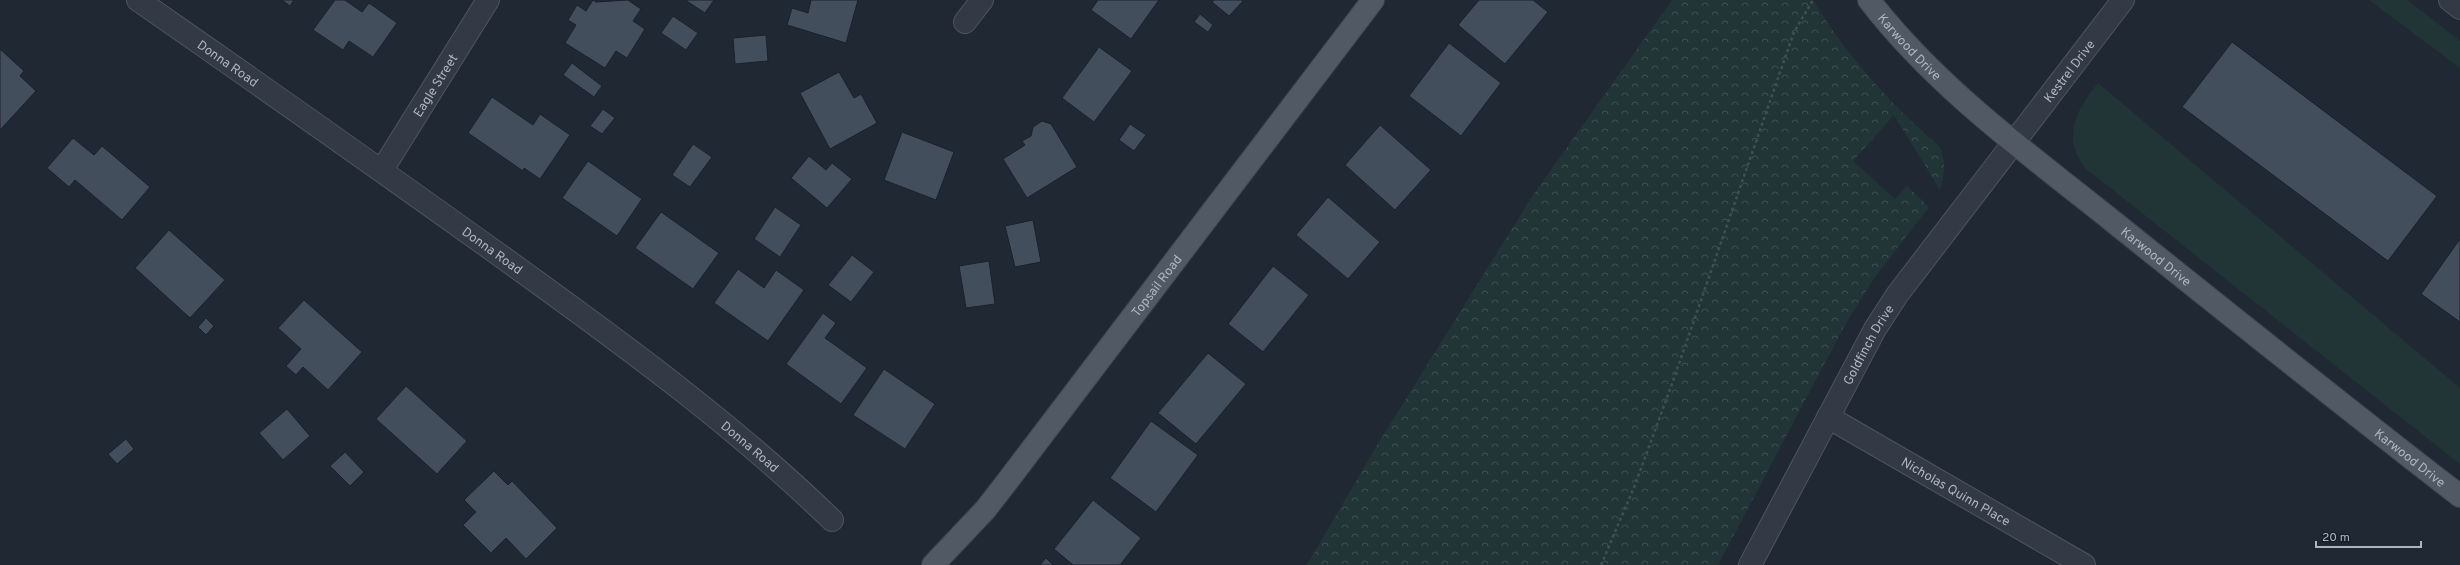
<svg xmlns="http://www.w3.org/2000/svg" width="2460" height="565" viewBox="0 0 2460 565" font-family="Overpass,sans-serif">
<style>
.grass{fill:#223536}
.forest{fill:url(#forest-crowns)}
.building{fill:#434e5c;stroke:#1a212b}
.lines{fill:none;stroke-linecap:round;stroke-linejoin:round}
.minor-casing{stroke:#4d5560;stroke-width:24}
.major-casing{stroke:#3c434e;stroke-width:24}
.path{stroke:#3f5053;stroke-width:2.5;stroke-dasharray:3 3;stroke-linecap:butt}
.minor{stroke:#333a45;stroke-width:22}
.major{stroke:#515965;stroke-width:22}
.labels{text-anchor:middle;stroke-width:4;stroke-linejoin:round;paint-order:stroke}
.street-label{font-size:13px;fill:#adb5c2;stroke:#182029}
</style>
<defs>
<pattern id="forest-crowns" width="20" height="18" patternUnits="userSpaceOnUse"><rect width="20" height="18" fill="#223536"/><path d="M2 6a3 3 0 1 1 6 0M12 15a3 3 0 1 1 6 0" fill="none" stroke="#3f5051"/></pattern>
</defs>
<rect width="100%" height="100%" fill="#202834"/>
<g class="grass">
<path d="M2369,0H2407L2460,41V68Z"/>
<path d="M2098,83L2460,388V464L2085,168C2061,136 2076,111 2098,83Z"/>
</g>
<path class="forest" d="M1672,0H1813C1846,55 1891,105 1939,146C1947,162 1944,173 1940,190L1894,115L1853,161L1895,199L1907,186L1929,207L1875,277L1846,323L1718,565H1307L1379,442L1533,195Z"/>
<g class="building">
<path d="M282,0H294L290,6Z"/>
<path d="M335,0H345L362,12L369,3L397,23L373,57L349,41L343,50L313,30Z"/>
<path d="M593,0L596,2L628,0L641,9L633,21L645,29L627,58L616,51L605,68L565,43L576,25L568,20L577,5L586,11Z"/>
<path d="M685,0H714L705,13Z"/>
<path d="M811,0H858L846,43L787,25L792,8L808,13Z"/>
<path d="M1098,0H1159L1131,39L1091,10Z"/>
<path d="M1214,0H1242L1243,1L1229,16L1212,2Z"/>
<path d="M1479,0H1533L1548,12L1505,64L1458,25Z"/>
<path d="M1200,14L1213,25L1208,32L1194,22Z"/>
<path d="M673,16L698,33L686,50L661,33Z"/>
<path d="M766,35L768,61L735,64L733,38Z"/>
<path d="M2232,42L2437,196L2388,261L2182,107Z"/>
<path d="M1449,43L1501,83L1461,136L1409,96Z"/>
<path d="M1099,47L1132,71L1094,122L1062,98Z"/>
<path d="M0,49L24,71L20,76L36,91L0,130Z"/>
<path d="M572,63L602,86L594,97L563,75Z"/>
<path d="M839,72L854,98L861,94L877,123L830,149L800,93Z"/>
<path d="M492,97L533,125L540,114L570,135L540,179L524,168L523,171L468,133Z"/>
<path d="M603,109L615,118L602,134L590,126Z"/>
<path d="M1042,121L1051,124L1077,167L1027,198L1003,159L1025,145L1022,141L1031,136L1033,127Z"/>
<path d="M1130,124L1146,135L1134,151L1119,140Z"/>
<path d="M1380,125L1431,170L1395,210L1345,165Z"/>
<path d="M902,132L954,152L936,200L884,180Z"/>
<path d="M73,138L94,155L102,146L150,187L122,220L75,180L69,187L47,168Z"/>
<path d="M693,144L712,157L690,187L672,175Z"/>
<path d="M809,156L826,170L832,163L852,179L827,208L791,178Z"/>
<path d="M588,161L642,199L617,236L562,198Z"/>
<path d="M1328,197L1380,242L1348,279L1296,235Z"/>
<path d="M775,207L801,225L780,257L754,239Z"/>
<path d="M661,212L719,253L693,289L635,248Z"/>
<path d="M1033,220L1041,262L1015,267L1005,226Z"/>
<path d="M169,230L225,280L190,318L135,268Z"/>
<path d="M2460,239V322L2421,294Z"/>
<path d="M852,255L874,272L851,302L828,285Z"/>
<path d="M989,261L995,304L966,308L959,266Z"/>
<path d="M1273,266L1309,295L1263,352L1228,324Z"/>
<path d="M738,269L764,288L776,270L804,290L768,341L714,303Z"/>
<path d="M304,300L362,352L328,390L303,367L296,375L286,366L301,349L278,328Z"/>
<path d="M823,313L836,323L825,338L867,368L841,404L786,364Z"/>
<path d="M206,318L214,326L206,335L198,327Z"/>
<path d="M1208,353L1246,384L1196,444L1158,413Z"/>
<path d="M884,369L935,404L905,449L853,415Z"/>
<path d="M406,386L467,441L437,474L376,419Z"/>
<path d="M287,409L310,436L283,460L259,433Z"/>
<path d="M1151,421L1198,455L1156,512L1110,478Z"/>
<path d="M126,439L134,449L117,464L108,454Z"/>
<path d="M345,452L364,472L350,486L330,466Z"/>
<path d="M494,471L508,485L512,481L557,528L526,559L506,538L491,553L463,525L476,512L464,500Z"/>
<path d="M1093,500L1141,538L1120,565H1073L1054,549Z"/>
<path d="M1046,558L1053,565H1040Z"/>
</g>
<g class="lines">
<defs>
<g id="minor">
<path id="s1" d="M138,0C263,87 388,175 512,264C623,344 734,425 832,520"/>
<path d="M2450,0L2460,8"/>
<path d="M965,22L982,0"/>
<path id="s2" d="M382,170L488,0"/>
<path id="s3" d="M1828,417L2084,565"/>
<path id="s4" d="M1750,565L1875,329L1897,295L2123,0"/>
</g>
<g id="major">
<path id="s5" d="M1869,0C1935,86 2026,152 2110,219C2226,312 2342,405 2460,496"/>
<path id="s6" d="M933,565L985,510L1006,483L1373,0"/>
</g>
</defs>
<use href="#minor" class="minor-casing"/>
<use href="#major" class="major-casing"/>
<path class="path" d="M1601,565L1635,485L1673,381L1794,32L1813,0"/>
<use href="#minor" class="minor"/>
<use href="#major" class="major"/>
</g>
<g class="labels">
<g class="street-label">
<text dy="5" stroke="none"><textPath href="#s5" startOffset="62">Karwood Drive</textPath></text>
<text dy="5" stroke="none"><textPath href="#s1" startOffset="110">Donna Road</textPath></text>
<text dy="5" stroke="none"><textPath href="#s4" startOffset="590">Kestrel Drive</textPath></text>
<text dy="5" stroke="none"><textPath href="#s2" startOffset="100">Eagle Street</textPath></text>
<text dy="5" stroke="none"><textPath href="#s1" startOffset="434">Donna Road</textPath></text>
<text dy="5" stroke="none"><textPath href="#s5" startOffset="386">Karwood Drive</textPath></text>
<text dy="5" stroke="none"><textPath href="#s6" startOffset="358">Topsail Road</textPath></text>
<text dy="5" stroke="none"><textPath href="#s4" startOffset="250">Goldfinch Drive</textPath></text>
<text dy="5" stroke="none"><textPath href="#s1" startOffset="758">Donna Road</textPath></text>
<text dy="5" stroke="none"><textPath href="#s5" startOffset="710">Karwood Drive</textPath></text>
<text dy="5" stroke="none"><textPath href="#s3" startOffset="148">Nicholas Quinn Place</textPath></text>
</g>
</g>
<path d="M2316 541v6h105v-6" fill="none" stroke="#adb5c2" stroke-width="2"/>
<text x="2322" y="541" font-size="12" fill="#adb5c2" stroke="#182029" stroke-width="3" paint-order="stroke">20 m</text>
</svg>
